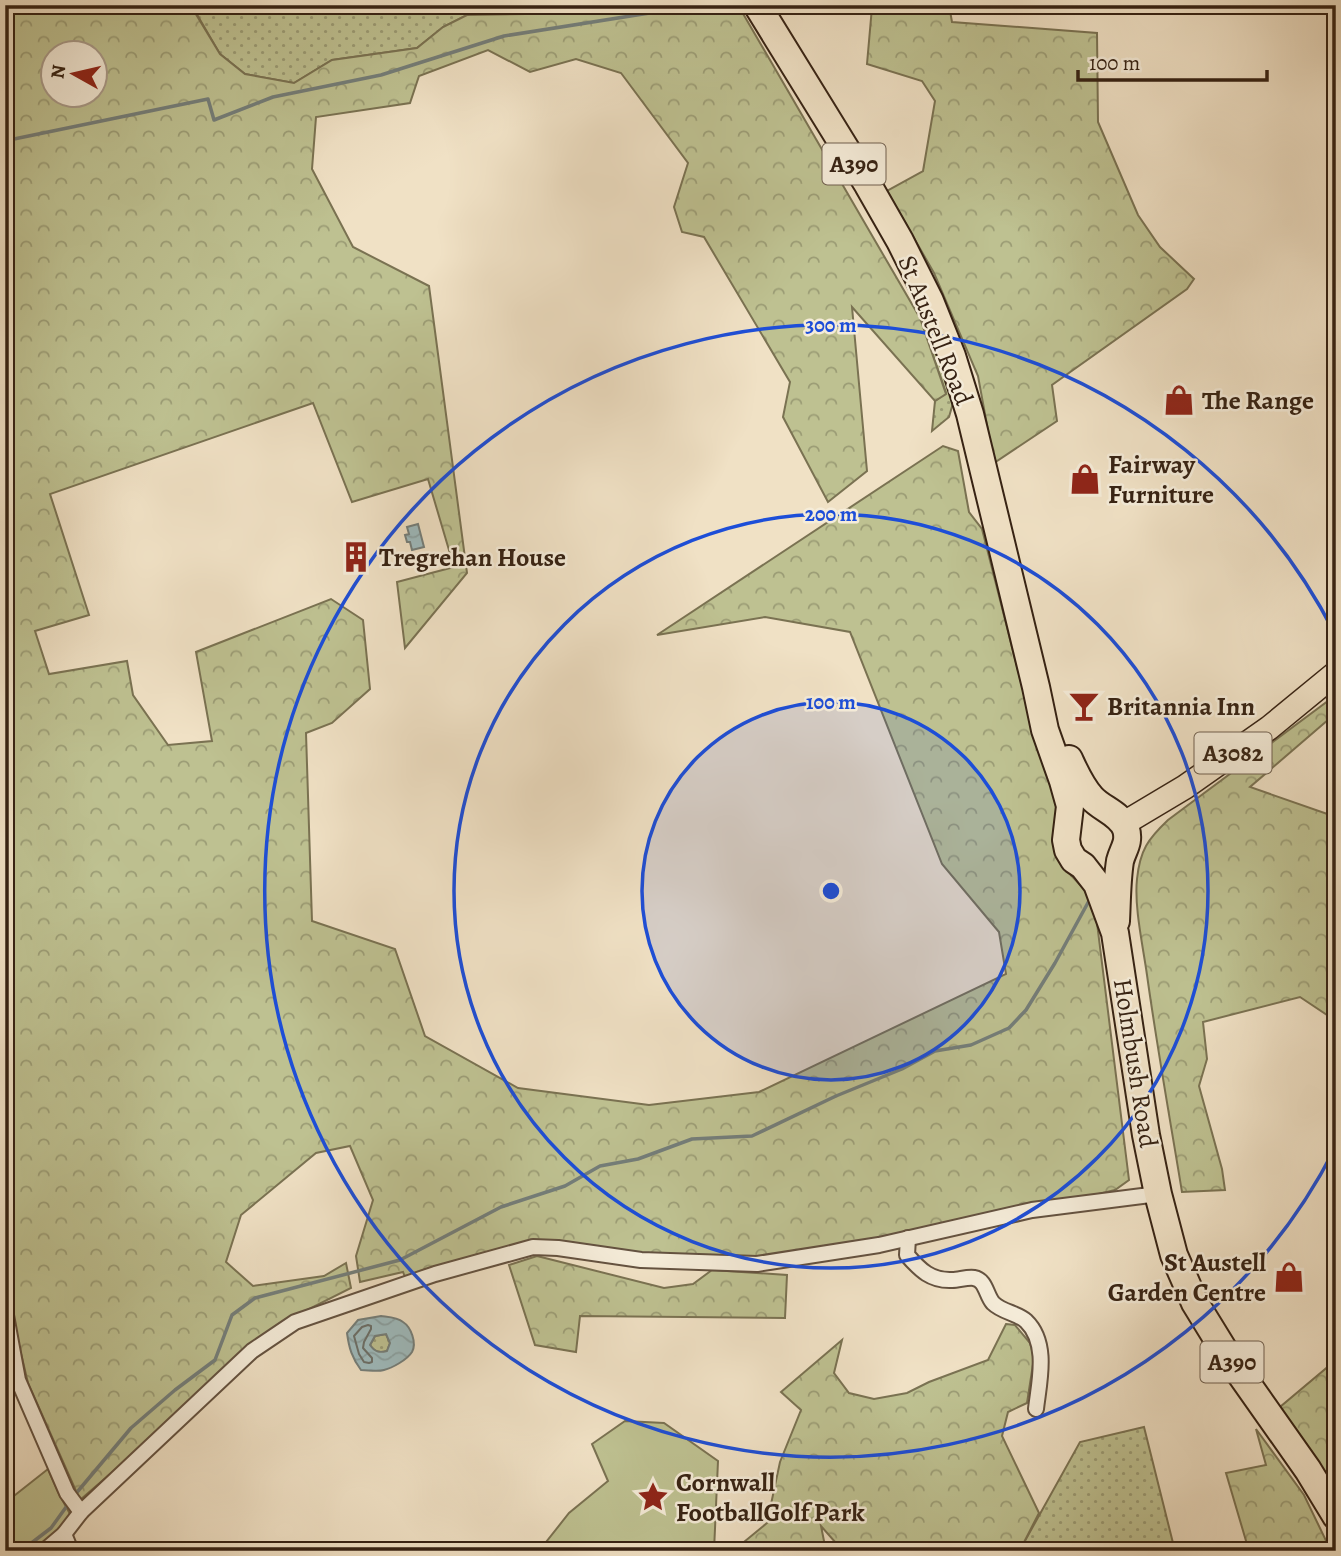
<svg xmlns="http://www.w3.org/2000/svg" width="1341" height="1556" viewBox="0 0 1341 1556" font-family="Alegreya,serif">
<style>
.grass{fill:url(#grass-dots);stroke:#7a7252;stroke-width:2}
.forest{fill:url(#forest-crowns);stroke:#7a7252;stroke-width:2;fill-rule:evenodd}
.park{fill:#bec191;stroke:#7a7252;stroke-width:2}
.water{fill:url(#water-waves);stroke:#747e7a;stroke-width:2;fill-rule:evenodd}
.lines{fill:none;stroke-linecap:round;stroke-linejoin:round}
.shore{stroke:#6a6e68;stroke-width:2}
.stream{stroke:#747e7a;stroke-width:3.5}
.street-casing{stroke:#645240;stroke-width:18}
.primary-casing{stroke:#362213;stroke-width:26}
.highway-casing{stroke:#362213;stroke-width:30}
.street{stroke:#f5ecd9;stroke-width:14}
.primary{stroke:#f0e1c5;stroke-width:23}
.highway{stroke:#f0e1c5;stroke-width:26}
.ring{fill:none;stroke:#1d4ed8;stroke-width:3.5}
.labels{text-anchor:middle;stroke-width:5;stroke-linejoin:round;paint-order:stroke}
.shield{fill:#f5ecd9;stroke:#6f5f4e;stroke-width:2}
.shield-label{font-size:24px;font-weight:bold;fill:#362213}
.street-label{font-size:26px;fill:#362213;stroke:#f5ecd9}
.poi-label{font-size:26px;font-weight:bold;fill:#362213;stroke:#f5ecd9;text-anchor:start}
.centre{fill:#1d4ed8;stroke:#f5ecd9;stroke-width:3.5}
.ring-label{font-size:21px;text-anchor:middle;font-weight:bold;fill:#1d4ed8;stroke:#f5ecd9;stroke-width:5;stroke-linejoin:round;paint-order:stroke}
</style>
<defs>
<pattern id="grass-dots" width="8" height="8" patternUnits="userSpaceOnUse" patternTransform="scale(1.75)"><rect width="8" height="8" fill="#bec191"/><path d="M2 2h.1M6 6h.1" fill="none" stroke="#9b9c75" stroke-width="1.8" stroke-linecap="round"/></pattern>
<pattern id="forest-crowns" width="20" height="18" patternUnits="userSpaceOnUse" patternTransform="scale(1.75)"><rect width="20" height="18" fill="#bec191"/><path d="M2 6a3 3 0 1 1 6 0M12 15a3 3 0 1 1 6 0" fill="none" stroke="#9b9c75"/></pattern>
<pattern id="water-waves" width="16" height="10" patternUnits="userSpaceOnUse" patternTransform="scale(1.75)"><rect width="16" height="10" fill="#9ebbbe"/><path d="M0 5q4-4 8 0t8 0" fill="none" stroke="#89a0a2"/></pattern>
</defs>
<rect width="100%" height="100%" fill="#f0e1c5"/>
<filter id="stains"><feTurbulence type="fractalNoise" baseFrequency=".00286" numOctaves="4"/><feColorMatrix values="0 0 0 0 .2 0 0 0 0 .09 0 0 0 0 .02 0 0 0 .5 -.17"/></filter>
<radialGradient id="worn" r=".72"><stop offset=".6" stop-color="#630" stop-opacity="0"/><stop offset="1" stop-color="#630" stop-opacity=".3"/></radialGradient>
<g class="grass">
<path d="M189,5H594L595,13L467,15L443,27L417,48L332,60L294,83L245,74L220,54L195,11Z"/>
<path d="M920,318L947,379L953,403L949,417L932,431L935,401L946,393Z"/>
<path d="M386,1334L390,1343L387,1351C379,1353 375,1352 370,1345L375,1336Z"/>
<path d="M1144,1427L1175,1551H1022L1021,1548L1080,1442Z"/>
</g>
<g class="forest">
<path d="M5,5H188L194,11L220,54L245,74L294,83L332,60L417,48L443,27L467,15L595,13L594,5H738L920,318L946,394L935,401L852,307L867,471L828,502L783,417L790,382L704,237L682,232L674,207L688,163L621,73L576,59L530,72L488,50L419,76L410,103L316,117L312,169L353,247L429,286L467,573L405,648L397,582L454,567L428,479L352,502L313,403L50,494L89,615L35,631L49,674L127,661L133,695L168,745L212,741L196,652L331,599L363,620L370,689L332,723L306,733L312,921L395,949L425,1036L518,1088L649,1105L759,1092L1006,974L999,932L942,864L850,632L765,617L657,635L943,446L958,451L969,512L982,529L1030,718L1055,787L1057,817L1067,871L1085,890L1096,915L1129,1180L1115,1190L1032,1210L757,1264L533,1247L407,1282L403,1272L360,1282L356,1256L373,1200L350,1146L316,1153L241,1215L226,1262L253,1286L324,1276L346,1263L351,1288L291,1318L80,1500L28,1383L5,1286ZM52,52H94V94H52Z"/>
<path d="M865,5H949L952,22L1097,33L1098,122L1138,215L1160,247L1194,279L1187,289L1052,385L1057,421L994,463L978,376L934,273L887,191L923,171L935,101L922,81L867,64L872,7Z"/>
<path d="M1336,695V713L1250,787L1336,817V1021L1300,997L1203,1022L1207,1059L1199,1086L1222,1169L1225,1190L1182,1192C1170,1119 1157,1047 1147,975C1143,946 1134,907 1137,879C1140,850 1148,839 1168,820Z"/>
<path d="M537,1256L664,1288L693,1284L712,1270L787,1275L785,1318L580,1316L576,1352L535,1345L509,1265Z"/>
<path d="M1006,1324L1015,1325L1030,1343L1034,1358L1027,1403L1008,1412L1002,1436L1039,1513L1021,1548L1022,1551H843L821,1526L826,1551H733L767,1523L780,1462L801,1410L781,1392L842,1340L834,1373L849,1393L874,1399L907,1393L929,1382L988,1360Z"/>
<path d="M1336,1360V1489L1280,1407Z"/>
<path d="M1256,1429L1304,1495L1331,1551H1289L1288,1549L1249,1551L1226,1473L1266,1465Z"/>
</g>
<g class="park">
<path d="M625,1421L664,1423L718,1461L714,1551H539L569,1513L608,1481L592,1444Z"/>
<path d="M48,1469L59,1494L69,1512L70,1515L55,1535L34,1551H5V1503Z"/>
</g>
<g class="water">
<path d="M418,524L424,547L412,550L410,542H407L405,535L409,534L407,527Z"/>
<path d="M381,1316C388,1317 397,1317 403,1322C411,1327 417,1343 412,1352C407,1360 392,1368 384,1370C377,1372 368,1370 361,1370C352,1358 349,1348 347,1333L358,1320ZM386,1334L390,1343L387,1351C379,1353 375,1352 370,1345L375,1336Z"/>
</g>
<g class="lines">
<path class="shore" d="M368,1325L371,1326V1329L364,1342L363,1348L372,1358V1362L369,1363L364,1362L359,1354L354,1336L362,1327Z"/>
<g class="stream">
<path d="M5,144L14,139L208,99L214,120L273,97L381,75L504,36L700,5"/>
<path d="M73,1497L131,1428L175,1390L215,1360L232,1315L255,1298L400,1260L501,1207L565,1186L600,1166L638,1159L692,1139L752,1136L836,1096L902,1069L935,1051L971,1045L1009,1028L1026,1010L1055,963L1090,899"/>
<path d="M21,1551L51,1528L69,1503"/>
</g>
<defs>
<g id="street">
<path d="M908,1238L907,1255C920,1270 931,1281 952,1280C959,1280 967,1277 974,1278C986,1280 986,1295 993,1303C1002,1312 1017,1313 1026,1321C1049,1343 1039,1382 1036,1409"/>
<path d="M5,1310L18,1380L67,1493L81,1512"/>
<path d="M64,1534L71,1551"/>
<path d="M44,1551L64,1534L81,1512L252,1351L295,1322L435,1274L533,1247L558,1248L641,1260L757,1264L879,1245L1032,1210L1158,1194"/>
</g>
<path id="primary" d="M1123,824L1185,787L1269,728L1336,673"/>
<g id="highway">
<path d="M757,5L868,185L900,241L930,301L952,356L970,414L1036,687L1045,730L1063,781L1070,806L1066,840L1068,850L1074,860L1083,866L1097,884L1115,933L1146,1135L1158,1194L1174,1255L1195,1303L1227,1355L1308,1470L1336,1516"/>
<path d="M1069,759C1075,772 1081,786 1091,797C1101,809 1120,813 1126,829C1130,843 1123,849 1120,861C1117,880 1117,901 1116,921"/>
</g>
</defs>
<use href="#street" class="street-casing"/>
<use href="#primary" class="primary-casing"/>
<use href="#highway" class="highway-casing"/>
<use href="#street" class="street"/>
<use href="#primary" class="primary"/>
<use href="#highway" class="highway"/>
</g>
<circle cx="831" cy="891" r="189" fill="#1d4ed8" fill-opacity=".12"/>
<g class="ring">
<circle cx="831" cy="891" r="189"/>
<circle cx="831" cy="891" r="377"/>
<path d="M1335 1148A566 566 0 1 1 1335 634"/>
</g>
<defs>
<symbol id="shop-bare" viewBox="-9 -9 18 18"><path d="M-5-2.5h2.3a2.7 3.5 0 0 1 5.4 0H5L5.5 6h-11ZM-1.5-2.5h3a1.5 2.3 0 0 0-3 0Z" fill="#8f2418" stroke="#f5ecd9" stroke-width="2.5" paint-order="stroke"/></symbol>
<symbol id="building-bare" viewBox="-9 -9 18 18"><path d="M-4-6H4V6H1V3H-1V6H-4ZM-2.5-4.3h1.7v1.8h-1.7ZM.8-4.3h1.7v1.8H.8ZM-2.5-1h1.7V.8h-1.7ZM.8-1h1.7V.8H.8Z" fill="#8f2418" stroke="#f5ecd9" stroke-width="2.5" paint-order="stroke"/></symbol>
<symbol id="bar-bare" viewBox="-9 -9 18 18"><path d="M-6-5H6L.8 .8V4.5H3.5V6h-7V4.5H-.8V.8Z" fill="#8f2418" stroke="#f5ecd9" stroke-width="2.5" paint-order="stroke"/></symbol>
<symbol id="sight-bare" viewBox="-9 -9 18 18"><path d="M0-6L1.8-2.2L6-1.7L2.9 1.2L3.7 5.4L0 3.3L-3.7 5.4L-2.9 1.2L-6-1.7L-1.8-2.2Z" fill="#8f2418" stroke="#f5ecd9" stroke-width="2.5" paint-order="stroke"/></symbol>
</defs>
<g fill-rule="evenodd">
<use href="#shop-bare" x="1157" y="378" width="44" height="44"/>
<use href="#shop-bare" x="1063" y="457" width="44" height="44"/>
<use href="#building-bare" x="334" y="535" width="44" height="44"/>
<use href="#bar-bare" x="1062" y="684" width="44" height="44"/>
<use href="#shop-bare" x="1267" y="1255" width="44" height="44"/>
<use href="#sight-bare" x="631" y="1475" width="44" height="44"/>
</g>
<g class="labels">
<g class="shield">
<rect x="822.5" y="143.5" width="63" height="41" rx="5"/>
<rect x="1194.5" y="732.5" width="77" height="41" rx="5"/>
<rect x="1200.5" y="1341.5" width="63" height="41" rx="5"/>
</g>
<g class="shield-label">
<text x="854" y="172">A390</text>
<text x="1233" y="761">A3082</text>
<text x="1232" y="1370">A390</text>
</g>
<g class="street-label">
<text transform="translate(936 330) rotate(68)" y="9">St Austell Road</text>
<text transform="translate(1136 1063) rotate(81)" y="9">Holmbush Road</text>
</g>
<g class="poi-label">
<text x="1202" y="409">The Range</text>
<text x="1108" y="473">Fairway<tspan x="1108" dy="30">Furniture</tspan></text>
<text x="379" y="566">Tregrehan House</text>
<text x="1107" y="715">Britannia Inn</text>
<text x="1266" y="1271" text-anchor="end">St Austell<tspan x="1266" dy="30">Garden Centre</tspan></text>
<text x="676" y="1491">Cornwall<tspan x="676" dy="30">FootballGolf Park</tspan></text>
</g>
</g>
<circle cx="831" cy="891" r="10" class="centre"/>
<g class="ring-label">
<text x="831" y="332">300 m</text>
<text x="831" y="521">200 m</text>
<text x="831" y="709">100 m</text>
</g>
<rect width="1341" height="1556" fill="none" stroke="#f0e1c5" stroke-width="28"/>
<rect x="7" y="7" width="1327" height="1542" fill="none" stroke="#362213" stroke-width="3.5"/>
<rect x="14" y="14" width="1313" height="1528" fill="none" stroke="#362213" stroke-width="2"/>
<g transform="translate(74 74) rotate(278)"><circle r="33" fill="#f5ecd9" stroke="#a99b8a" stroke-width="2"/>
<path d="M0-5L12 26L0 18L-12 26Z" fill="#8f2418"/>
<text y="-10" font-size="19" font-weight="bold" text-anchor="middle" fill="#362213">N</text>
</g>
<path d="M1078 70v10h189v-10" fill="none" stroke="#362213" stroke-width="3.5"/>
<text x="1089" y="70" font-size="21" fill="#362213" stroke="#f5ecd9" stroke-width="5" paint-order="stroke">100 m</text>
<rect width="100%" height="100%" filter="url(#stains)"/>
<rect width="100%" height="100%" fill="url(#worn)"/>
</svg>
